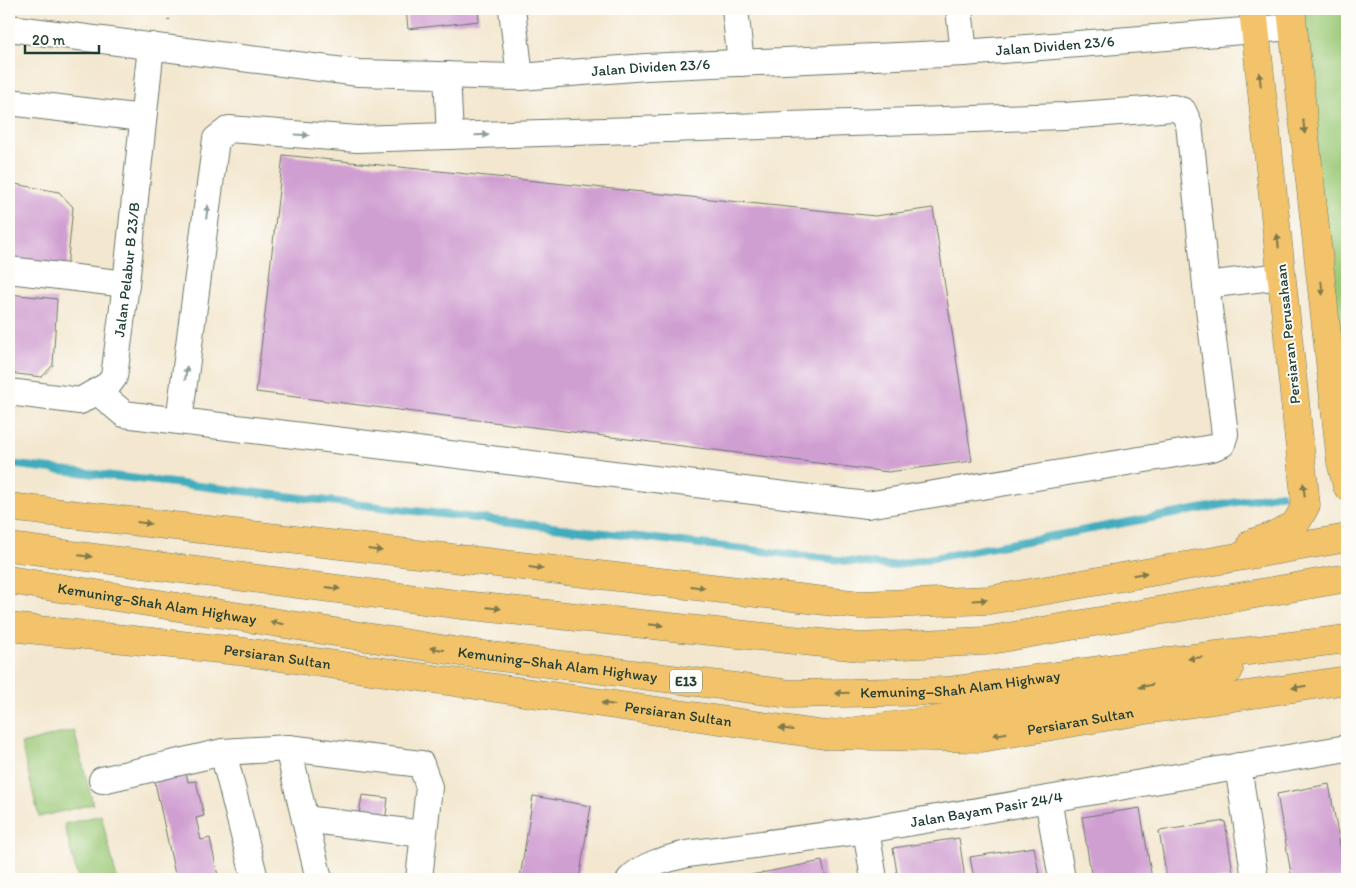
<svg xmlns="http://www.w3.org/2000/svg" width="1356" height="888" viewBox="0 0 1356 888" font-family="Itim,sans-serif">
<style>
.green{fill:#9bc978;stroke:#5d8356}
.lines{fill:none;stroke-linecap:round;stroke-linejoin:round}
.stream{stroke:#40acbe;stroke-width:8}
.building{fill:#d09fd2}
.minor-casing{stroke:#69786a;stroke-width:28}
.major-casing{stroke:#69786a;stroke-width:29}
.highway-casing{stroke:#69786a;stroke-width:29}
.path{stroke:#69786a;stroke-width:3;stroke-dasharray:1 4;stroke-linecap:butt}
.minor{stroke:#fff;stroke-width:26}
.major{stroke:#f2c36a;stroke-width:28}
.highway{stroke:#f2c36a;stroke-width:28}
.oneway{fill:#7e794c}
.oneway2{fill:#8f9e9a}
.labels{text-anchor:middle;stroke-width:4;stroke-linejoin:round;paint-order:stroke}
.shield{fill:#fdfcf7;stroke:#62766e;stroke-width:1}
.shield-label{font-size:14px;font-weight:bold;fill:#1f3d34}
.street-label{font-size:15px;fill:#1f3d34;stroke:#fdfcf7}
</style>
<rect width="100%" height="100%" fill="#fdfcf7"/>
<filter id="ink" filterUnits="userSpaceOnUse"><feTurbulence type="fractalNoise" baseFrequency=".02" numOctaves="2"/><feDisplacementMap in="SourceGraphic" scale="10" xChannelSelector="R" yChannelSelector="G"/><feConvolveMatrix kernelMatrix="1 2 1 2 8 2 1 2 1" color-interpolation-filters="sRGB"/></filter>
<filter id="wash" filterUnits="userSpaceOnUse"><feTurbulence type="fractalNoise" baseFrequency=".0096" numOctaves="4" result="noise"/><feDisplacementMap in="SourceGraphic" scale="20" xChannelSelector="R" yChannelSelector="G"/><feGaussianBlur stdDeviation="1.12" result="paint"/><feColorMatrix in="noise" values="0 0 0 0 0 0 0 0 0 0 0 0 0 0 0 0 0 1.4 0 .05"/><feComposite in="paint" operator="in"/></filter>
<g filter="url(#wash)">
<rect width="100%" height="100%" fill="#f3e7cf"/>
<g class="green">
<path d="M1297,9H1347V472L1327,476Z"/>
<path d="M74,730L93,804L39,817L21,744Z"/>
<path d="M101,815L117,879H78L64,824Z"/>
</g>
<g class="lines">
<path class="stream" d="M9,464L890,566L1281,494"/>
</g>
<g id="blocks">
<g class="building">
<path d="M406,9H478L479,21L408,29Z"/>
<path d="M283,155L875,216L933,208L972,461L888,472L256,392Z"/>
<path d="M9,183L59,192L73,207L67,268L9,261Z"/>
<path d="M9,294L57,299L53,365L42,377L9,373Z"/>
<path d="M186,771L188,782L196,781L204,816L196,818L201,840L210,838L218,876L210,879H176L154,778Z"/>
<path d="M1329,784L1346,879H1292L1277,794Z"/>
<path d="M362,795L388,798L385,824L358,821Z"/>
<path d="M533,796L591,806L579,879L520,878Z"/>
<path d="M1140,808L1152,879H1092L1082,817Z"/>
<path d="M1225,821L1234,879H1167L1159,831Z"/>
<path d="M959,838L965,879H898L893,848Z"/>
<path d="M1034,847L1040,879H974L970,857Z"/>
<path d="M822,861L826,879H736V878Z"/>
</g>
</g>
</g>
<g filter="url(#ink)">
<use href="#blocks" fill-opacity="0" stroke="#69786a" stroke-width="1"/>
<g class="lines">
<defs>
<g id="minor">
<path d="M512,9L520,77"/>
<path d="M735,9L741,63"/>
<path d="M959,9L964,53"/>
<path id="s1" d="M9,28L359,73L520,77L646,67L964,53L1293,27"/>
<path d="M447,75L450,136"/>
<path d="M9,102L143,118"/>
<path d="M9,270L126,284"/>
<path d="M1206,285L1281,276"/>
<path id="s2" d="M9,392L80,401L108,385L114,377L126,284L151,46"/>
<path d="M98,392L124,414L179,421L867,505L1212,448L1222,444L1225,434L1206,285L1189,124L1183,111L1173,108L1065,116L945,120L357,139L229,129L216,139L179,421"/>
<path d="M288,748L319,879"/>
<path d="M1238,766L1255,879"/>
<path d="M102,780L223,752"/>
<path d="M1048,799L1062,879"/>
<path d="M305,819L423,834"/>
<path d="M866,830L874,879"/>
<path d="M255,879L223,752L288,748L421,764L429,787L419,879"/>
<path id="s3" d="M630,879C644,864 667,859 687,854L866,830L1347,748"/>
</g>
<g id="major">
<path d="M1291,9L1341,462L1347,486"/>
<path d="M9,507L860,605L989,600L1347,538"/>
<path d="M1252,543L1270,537L1295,525L1306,505L1253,9"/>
<path id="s4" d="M9,627L238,651L825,735L981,738L1146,710L1347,680"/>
</g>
<g id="highway">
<path d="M9,547L463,605L860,647L985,641L1347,578"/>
<path id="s5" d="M9,580L460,652L790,694L948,691L1135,665L1347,639"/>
<path d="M825,735L990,713L1108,693L1229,670"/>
</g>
</defs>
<use href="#minor" class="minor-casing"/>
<use href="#major" class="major-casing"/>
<use href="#highway" class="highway-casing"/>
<path class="path" d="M168,9L169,23"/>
<use href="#minor" class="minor"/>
<use href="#major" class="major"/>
<use href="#highway" class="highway"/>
</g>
<defs><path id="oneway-solid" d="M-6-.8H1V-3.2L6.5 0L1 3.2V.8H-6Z" transform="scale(1.25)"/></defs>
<g class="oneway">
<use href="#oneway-solid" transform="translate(1260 79) rotate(-96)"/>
<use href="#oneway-solid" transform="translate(1304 127) rotate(84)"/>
<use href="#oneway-solid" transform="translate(1278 241) rotate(-96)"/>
<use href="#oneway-solid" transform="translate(1322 288) rotate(84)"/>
<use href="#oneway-solid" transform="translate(1304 490) rotate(-96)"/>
<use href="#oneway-solid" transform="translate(144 523) rotate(7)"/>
<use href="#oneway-solid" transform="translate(375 550) rotate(7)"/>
<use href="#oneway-solid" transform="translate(85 556) rotate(7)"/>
<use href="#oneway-solid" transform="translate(536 568) rotate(7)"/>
<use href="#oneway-solid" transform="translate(1140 574) rotate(-10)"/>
<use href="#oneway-solid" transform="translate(698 587) rotate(7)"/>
<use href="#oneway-solid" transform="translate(333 588) rotate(7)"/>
<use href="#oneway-solid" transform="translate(980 600) rotate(-4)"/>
<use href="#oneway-solid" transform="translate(494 608) rotate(6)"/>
<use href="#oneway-solid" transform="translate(277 623) rotate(-171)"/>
<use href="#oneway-solid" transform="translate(656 625) rotate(6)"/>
<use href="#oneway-solid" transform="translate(437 649) rotate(-171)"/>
<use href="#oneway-solid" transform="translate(1195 658) rotate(173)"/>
<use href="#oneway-solid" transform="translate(1146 686) rotate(169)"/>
<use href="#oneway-solid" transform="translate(1299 687) rotate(171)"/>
<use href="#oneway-solid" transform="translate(842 693) rotate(179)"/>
<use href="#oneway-solid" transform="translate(608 704) rotate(-172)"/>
<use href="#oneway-solid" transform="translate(786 729) rotate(-172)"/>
<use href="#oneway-solid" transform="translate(1000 734) rotate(171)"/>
</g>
<g class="oneway2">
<use href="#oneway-solid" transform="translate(302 135) rotate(4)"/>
<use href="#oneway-solid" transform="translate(482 135) rotate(-2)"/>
<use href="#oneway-solid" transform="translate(207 212) rotate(-83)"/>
<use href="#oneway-solid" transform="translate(186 373) rotate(-83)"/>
</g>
</g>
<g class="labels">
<rect class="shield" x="670" y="669.5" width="32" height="23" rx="4"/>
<g class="shield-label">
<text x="686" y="686">E13</text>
</g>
<g class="street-label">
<text dy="5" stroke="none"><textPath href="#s1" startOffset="1050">Jalan Dividen 23/6</textPath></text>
<text dy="5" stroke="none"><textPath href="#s1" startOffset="645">Jalan Dividen 23/6</textPath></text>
<text dy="5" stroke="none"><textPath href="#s2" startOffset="222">Jalan Pelabur B 23/B</textPath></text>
<text transform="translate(1288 334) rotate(-96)" y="5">Persiaran Perusahaan</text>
<text dy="5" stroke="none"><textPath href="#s5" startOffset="150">Kemuning–Shah Alam Highway</textPath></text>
<text dy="5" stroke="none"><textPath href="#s4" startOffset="270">Persiaran Sultan</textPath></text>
<text dy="5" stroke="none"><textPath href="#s5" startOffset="555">Kemuning–Shah Alam Highway</textPath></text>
<text dy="5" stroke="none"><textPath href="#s5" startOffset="960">Kemuning–Shah Alam Highway</textPath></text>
<text dy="5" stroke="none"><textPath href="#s4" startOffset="675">Persiaran Sultan</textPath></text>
<text dy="5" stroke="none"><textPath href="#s4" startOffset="1080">Persiaran Sultan</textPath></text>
<text dy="5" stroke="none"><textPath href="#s3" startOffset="366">Jalan Bayam Pasir 24/4</textPath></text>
</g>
</g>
<rect width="1356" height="888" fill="none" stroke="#fdfcf7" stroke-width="30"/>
<path d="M25 45v8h74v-8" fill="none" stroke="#1f3d34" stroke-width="2.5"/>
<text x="32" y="45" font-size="15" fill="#1f3d34" stroke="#fdfcf7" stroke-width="4" paint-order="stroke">20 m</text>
</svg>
